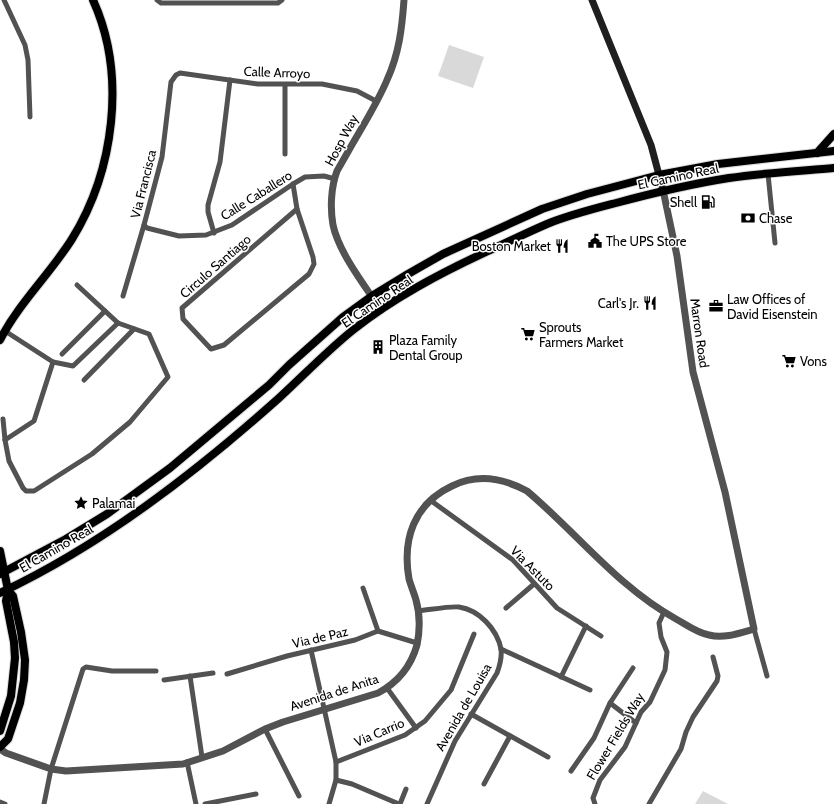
<svg xmlns="http://www.w3.org/2000/svg" width="834" height="804" viewBox="0 0 834 804" font-family="Cabin,sans-serif">
<style>
.green{fill:#d9d9d9}
.lines{fill:none;stroke-linecap:round;stroke-linejoin:round}
.primary-casing{stroke:#dbdbdb;stroke-width:10}
.minor{stroke:#525252;stroke-width:5}
.tertiary{stroke:#525252;stroke-width:7}
.secondary{stroke:#1f1f1f;stroke-width:7}
.primary{stroke:#000;stroke-width:8}
.labels{text-anchor:middle;stroke-width:3;stroke-linejoin:round;paint-order:stroke}
.street-label{font-size:13px;fill:#000;stroke:#fff}
.poi-label{font-size:13px;fill:#000;stroke:#fff;text-anchor:start}
</style>
<rect width="100%" height="100%" fill="#fff"/>
<g class="green">
<path d="M449,45L484,57L473,88L438,76Z"/>
<path d="M703,791L728,804H695Z"/>
</g>
<g class="lines">
<defs>
<g id="primary">
<path d="M817,153L834,134"/>
<path d="M0,340C19,303 50,274 72,239C114,171 127,75 93,0"/>
<path d="M0,551L8,590L6,601L14,642L15,658L11,696L0,731"/>
<path d="M0,574L66,539L107,514L170,468L269,385L289,365L343,317L372,296L408,274L443,254L542,209L587,194L659,175L718,164L834,151"/>
<path d="M0,593C102,545 195,473 279,398C304,375 327,351 353,330C393,298 439,274 486,252C506,243 526,233 547,224C569,215 593,209 616,203C653,193 691,184 729,178C763,173 799,171 834,168"/>
<path d="M0,747L8,739L20,703L24,680L25,660L21,632L13,596L8,590"/>
</g>
</defs>
<use href="#primary" class="primary-casing"/>
<g class="minor">
<path d="M4,0L25,45L28,60L30,117"/>
<path d="M157,0L161,3H278L282,0"/>
<path d="M285,85V154"/>
<path d="M768,174L775,243"/>
<path d="M293,184L297,209"/>
<path d="M297,209L313,257L314,264L309,274L224,345L211,349L183,319L182,308Z"/>
<path d="M144,225L147,228L179,236L206,235L232,225L293,184L305,177L324,176L335,179"/>
<path d="M214,233L208,212V205L220,162L230,80"/>
<path d="M123,296L144,225L162,157L171,82L176,75L180,73L258,84H322L357,91L376,101"/>
<path d="M5,331L53,362L34,421L5,440"/>
<path d="M62,354L105,311"/>
<path d="M53,362L73,366L118,323"/>
<path d="M84,380L134,329"/>
<path d="M3,419L5,440L9,461L23,488L26,491H34L92,454L130,422L168,377L149,334L118,323L77,285"/>
<path d="M430,500L513,560L557,608L601,636"/>
<path d="M363,588L378,631"/>
<path d="M506,608L534,584"/>
<path d="M418,611C429,610 449,606 459,607C479,610 497,629 501,649C502,657 500,665 497,673L455,741L427,804"/>
<path d="M754,629L767,676"/>
<path d="M501,649L590,690"/>
<path d="M311,650L336,762V780L329,804"/>
<path d="M227,674L287,656L355,640L378,631L417,643"/>
<path d="M190,676L202,757"/>
<path d="M561,677L586,626"/>
<path d="M164,680L213,673"/>
<path d="M387,688L416,728"/>
<path d="M610,703L636,723"/>
<path d="M471,714L548,757"/>
<path d="M265,729L299,796"/>
<path d="M187,762L196,804"/>
<path d="M336,762L405,735L425,721L451,690L474,634"/>
<path d="M571,771L594,738L610,703L633,668"/>
<path d="M336,780L352,784L399,804"/>
<path d="M484,784L510,736"/>
<path d="M0,802L5,804"/>
<path d="M44,804L51,769L83,669L86,667L112,671H156"/>
<path d="M205,804L256,794"/>
<path d="M400,804L406,789"/>
<path d="M595,804L593,798L600,780L625,747L641,712L650,702L665,670L667,652L661,637L659,623L664,612"/>
<path d="M649,804L681,749L686,732L693,717L717,681L718,676L713,657"/>
</g>
<g class="tertiary">
<path d="M381,310C365,286 339,253 333,225C330,208 331,187 337,171C341,164 345,157 349,150C362,127 377,104 387,80C399,54 402,28 404,0"/>
<path d="M0,749L6,753L51,769L66,771L183,764L223,751L265,729L283,722L378,693C397,683 411,666 417,645C420,630 420,614 416,600C414,593 411,586 409,579C402,539 414,504 452,486C478,473 503,478 527,491C578,534 618,587 676,619C687,625 697,633 709,635C724,639 740,633 754,629L725,492L693,372L677,256L663,190"/>
</g>
<path class="secondary" d="M592,0L651,145L663,190"/>
<use href="#primary" class="primary"/>
</g>
<defs>
<symbol id="fuel-bare" viewBox="-9 -9 18 18"><path d="M-5.5-6h7V0h2V4h1.3V-2.5L3-4.5l.8-.8L6-3V5H2.5V1h-1V6h-7ZM-4.2-4.7v3.2H.2V-4.7Z" fill="#000" stroke="#fff" stroke-width="2.5" paint-order="stroke"/></symbol>
<symbol id="bank-bare" viewBox="-9 -9 18 18"><path d="M-6-4H6V4H-6ZM0-2.3a2.3 2.3 0 1 0 0 4.6a2.3 2.3 0 1 0 0-4.6Z" fill="#000" stroke="#fff" stroke-width="2.5" paint-order="stroke"/></symbol>
<symbol id="civic-bare" viewBox="-9 -9 18 18"><path d="M-.6-6.5H3V-4.5H.6V-3L4-1V1h2V6H-6V1h2V-1L-.6-3ZM-1.2 2.5V6h2.4V2.5Z" fill="#000" stroke="#fff" stroke-width="2.5" paint-order="stroke"/></symbol>
<symbol id="restaurant-bare" viewBox="-9 -9 18 18"><path d="M-5-6h1v4h1v-4h1v4h1v-4h1v5L-1.5 .5V6h-2V.5L-5-1ZM5-6V6H3V1.5H1.5Q1.5-4 5-6Z" fill="#000" stroke="#fff" stroke-width="2.5" paint-order="stroke"/></symbol>
<symbol id="office-bare" viewBox="-9 -9 18 18"><path d="M-6-3h4V-5.5h4V-3h4V5H-6ZM-1-4.5V-3h2v-1.5ZM-6 0V1H6V0Z" fill="#000" stroke="#fff" stroke-width="2.5" paint-order="stroke"/></symbol>
<symbol id="supermarket-bare" viewBox="-9 -9 18 18"><path d="M-6-5.5h2.5l.6 2H6L4.5 2H-2.5L-4.4-4H-6ZM-1.5 3.2a1.3 1.3 0 1 0 .1 0ZM3 3.2a1.3 1.3 0 1 0 .1 0Z" fill="#000" stroke="#fff" stroke-width="2.5" paint-order="stroke"/></symbol>
<symbol id="building-bare" viewBox="-9 -9 18 18"><path d="M-4-6H4V6H1V3H-1V6H-4ZM-2.5-4.3h1.7v1.8h-1.7ZM.8-4.3h1.7v1.8H.8ZM-2.5-1h1.7V.8h-1.7ZM.8-1h1.7V.8H.8Z" fill="#000" stroke="#fff" stroke-width="2.5" paint-order="stroke"/></symbol>
<symbol id="sight-bare" viewBox="-9 -9 18 18"><path d="M0-6L1.8-2.2L6-1.7L2.9 1.2L3.7 5.4L0 3.3L-3.7 5.4L-2.9 1.2L-6-1.7L-1.8-2.2Z" fill="#000" stroke="#fff" stroke-width="2.5" paint-order="stroke"/></symbol>
</defs>
<g fill-rule="evenodd">
<use href="#fuel-bare" x="698" y="192" width="20" height="20"/>
<use href="#bank-bare" x="738" y="208" width="20" height="20"/>
<use href="#civic-bare" x="585" y="231" width="20" height="20"/>
<use href="#restaurant-bare" x="552" y="236" width="20" height="20"/>
<use href="#restaurant-bare" x="640" y="293" width="20" height="20"/>
<use href="#office-bare" x="706" y="296" width="20" height="20"/>
<use href="#supermarket-bare" x="518" y="324" width="20" height="20"/>
<use href="#building-bare" x="368" y="337" width="20" height="20"/>
<use href="#supermarket-bare" x="779" y="351" width="20" height="20"/>
<use href="#sight-bare" x="71" y="493" width="20" height="20"/>
</g>
<g class="labels">
<g class="street-label">
<text transform="translate(277 72) rotate(2)" y="5">Calle Arroyo</text>
<text transform="translate(341 140) rotate(-62)" y="5">Hosp Way</text>
<text transform="translate(678 176) rotate(-12)" y="5">El Camino Real</text>
<text transform="translate(143 184) rotate(-76)" y="5">Via Francisca</text>
<text transform="translate(256 195) rotate(-32)" y="5">Calle Caballero</text>
<text transform="translate(215 266) rotate(-41)" y="5">Circulo Santiago</text>
<text transform="translate(377 301) rotate(-34)" y="5">El Camino Real</text>
<text transform="translate(700 333) rotate(82)" y="5">Marron Road</text>
<text transform="translate(56 548) rotate(-30)" y="5">El Camino Real</text>
<text transform="translate(533 568) rotate(45)" y="5">Via Astuto</text>
<text transform="translate(320 637) rotate(-13)" y="5">Via de Paz</text>
<text transform="translate(334 692) rotate(-18)" y="5">Avenida de Anita</text>
<text transform="translate(463 707) rotate(-60)" y="5">Avenida de Louisa</text>
<text transform="translate(379 732) rotate(-23)" y="5">Via Carrio</text>
<text transform="translate(615 736) rotate(-59)" y="5">Flower Fields Way</text>
</g>
<g class="poi-label">
<text x="697" y="207" text-anchor="end">Shell</text>
<text x="759" y="223">Chase</text>
<text x="606" y="246">The UPS Store</text>
<text x="551" y="251" text-anchor="end">Boston Market</text>
<text x="727" y="304">Law Offices of<tspan x="727" dy="15">David Eisenstein</tspan></text>
<text x="639" y="308" text-anchor="end">Carl's Jr.</text>
<text x="539" y="332">Sprouts<tspan x="539" dy="15">Farmers Market</tspan></text>
<text x="389" y="345">Plaza Family<tspan x="389" dy="15">Dental Group</tspan></text>
<text x="800" y="366">Vons</text>
<text x="92" y="508">Palamai</text>
</g>
</g>
</svg>
